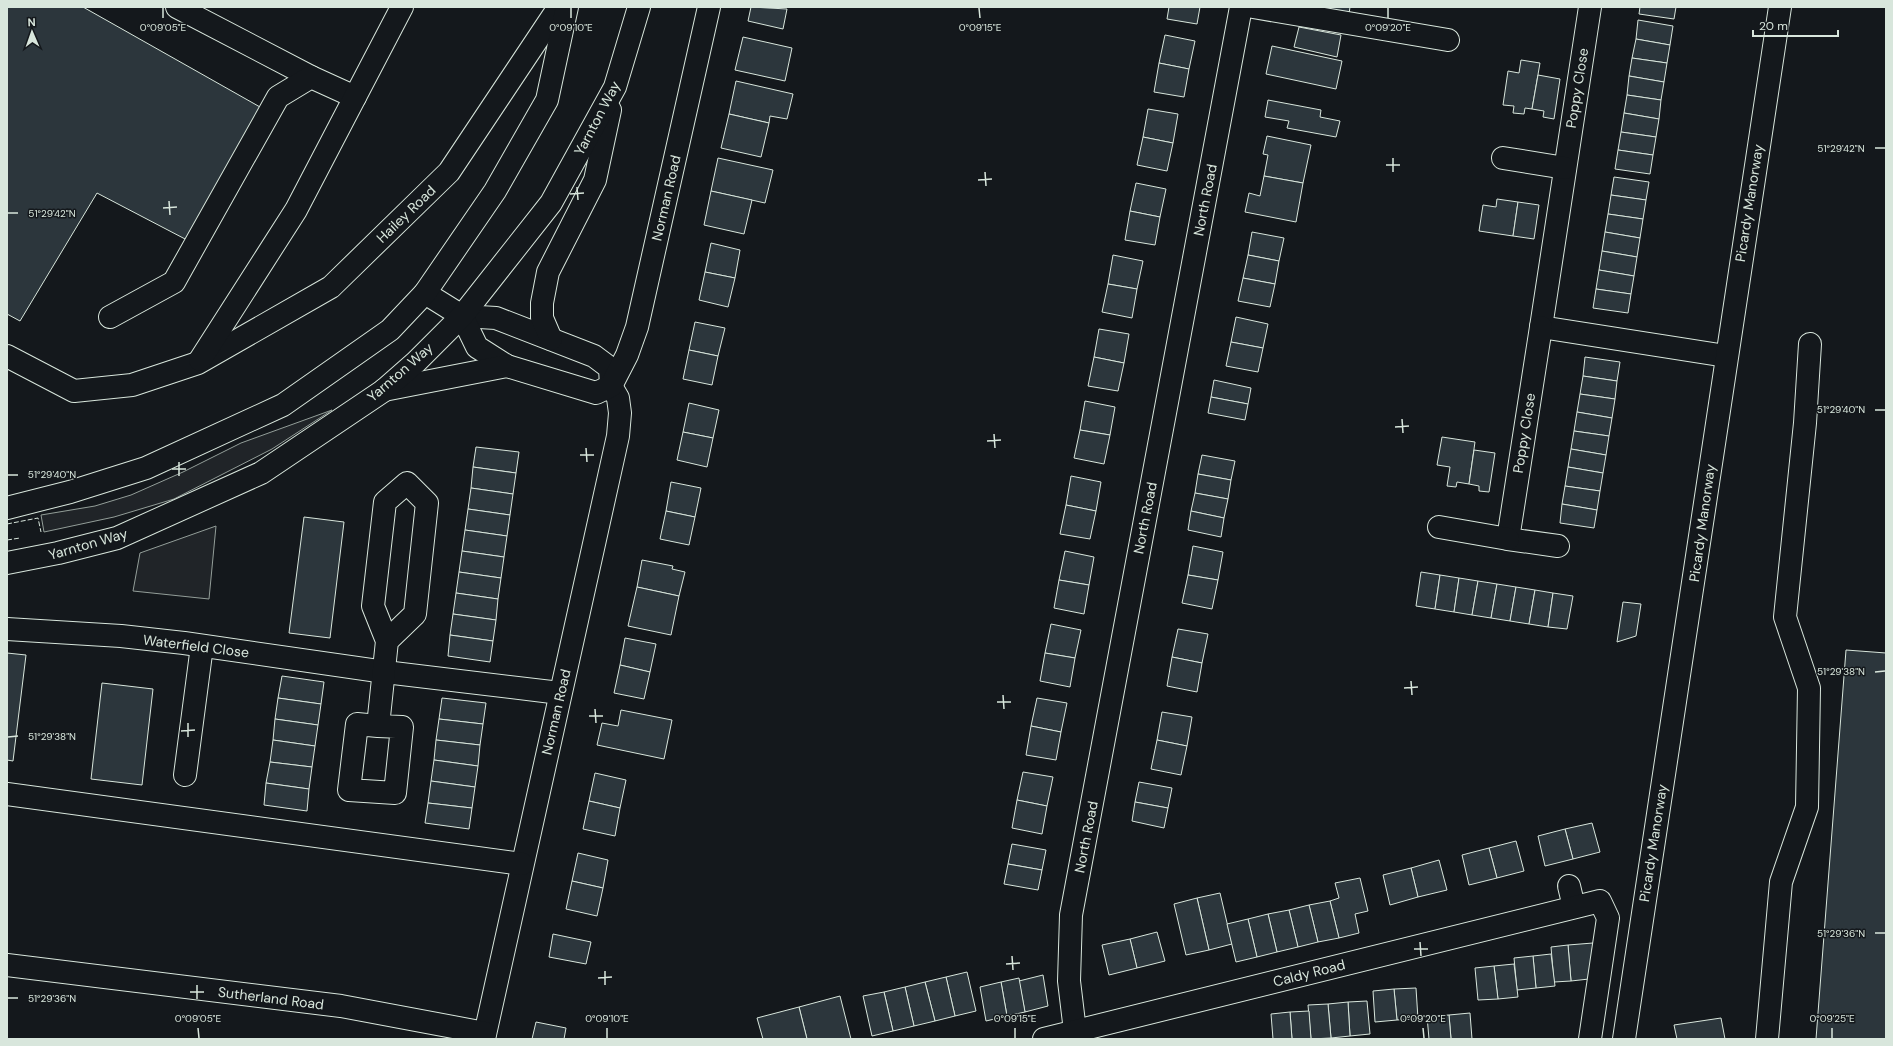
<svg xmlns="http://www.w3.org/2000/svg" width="1893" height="1046" viewBox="0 0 1893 1046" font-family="'DM Sans',sans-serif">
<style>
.green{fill:#202428;stroke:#939e99}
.building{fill:#2c363c;stroke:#d8e6dc}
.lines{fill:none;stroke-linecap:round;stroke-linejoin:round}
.minor-casing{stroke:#d8e6dc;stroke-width:24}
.major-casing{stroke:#d8e6dc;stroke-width:24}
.minor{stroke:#14181c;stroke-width:22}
.major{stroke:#14181c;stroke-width:22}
.fence{stroke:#d8e6dc;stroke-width:1;stroke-dasharray:5 2;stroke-linecap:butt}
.ticks{fill:none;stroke:#d8e6dc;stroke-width:1.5}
.labels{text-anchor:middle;stroke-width:3;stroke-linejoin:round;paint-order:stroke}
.street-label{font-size:14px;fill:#d8e6dc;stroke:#14181c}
.ticks-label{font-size:10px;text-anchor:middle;fill:#d8e6dc;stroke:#14181c;stroke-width:3;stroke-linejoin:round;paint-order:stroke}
</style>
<rect width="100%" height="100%" fill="#14181c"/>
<g class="green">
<path d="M332,410L272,449L174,499L114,517L44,532L41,515L95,506L131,495L183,472L241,443Z"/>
<path d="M216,526L209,599L133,591L140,553Z"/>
</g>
<g class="building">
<path d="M7,7H83L260,107L187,240L97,193L20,321L7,314Z"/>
<path d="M751,7L787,9L783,29L748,21Z"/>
<path d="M1169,7H1200L1197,24L1167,19Z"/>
<path d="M1290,7H1350L1349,14Z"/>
<path d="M1640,7H1676L1674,19L1639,14Z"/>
<path d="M1638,20L1673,26L1670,45L1636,39Z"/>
<path d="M1299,27L1341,35L1337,57L1294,47Z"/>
<path d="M1165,35L1195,41L1189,69L1159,63Z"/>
<path d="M743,37L792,48L785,81L735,70Z"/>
<path d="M1636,39L1670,45L1667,63L1632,58Z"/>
<path d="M1272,46L1342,61L1336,89L1266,74Z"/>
<path d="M1632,58L1667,63L1664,82L1629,76Z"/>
<path d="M1521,60L1540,63L1532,109L1525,108L1524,114L1513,113L1514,106L1503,105L1508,71L1519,73Z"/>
<path d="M1159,63L1189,69L1184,97L1154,92Z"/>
<path d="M1538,75L1560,79L1554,119L1543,117L1544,111L1532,109Z"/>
<path d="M1629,76L1664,82L1661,100L1627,95Z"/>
<path d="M736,81L793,94L787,119L770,116L769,123L729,114Z"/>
<path d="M1627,95L1661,100L1659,119L1624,113Z"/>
<path d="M1268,100L1321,110L1320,117L1340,121L1336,137L1287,128L1289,121L1265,117Z"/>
<path d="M1148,109L1178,114L1173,143L1143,137Z"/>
<path d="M1624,113L1659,119L1656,137L1621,132Z"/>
<path d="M729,114L769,123L761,157L721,148Z"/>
<path d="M1621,132L1656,137L1653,155L1618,150Z"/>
<path d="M1267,136L1311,145L1303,183L1264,176L1268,155L1263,154Z"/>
<path d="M1143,137L1173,143L1167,171L1137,165Z"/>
<path d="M1618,150L1653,155L1650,174L1615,169Z"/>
<path d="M718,158L773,170L765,203L711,191Z"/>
<path d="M1264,176L1303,183L1296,222L1245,212L1249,193L1260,196Z"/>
<path d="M1614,177L1649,182L1646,200L1611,195Z"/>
<path d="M1136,183L1166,189L1160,217L1130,211Z"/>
<path d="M711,191L752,200L744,234L704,225Z"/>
<path d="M1611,195L1646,200L1643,219L1608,214Z"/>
<path d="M1497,199L1518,202L1513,236L1479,231L1483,205L1496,207Z"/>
<path d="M1518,202L1539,205L1534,239L1513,236Z"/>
<path d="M1130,211L1160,217L1155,245L1125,240Z"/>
<path d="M1608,214L1643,219L1640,238L1605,232Z"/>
<path d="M1252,232L1284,238L1279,261L1248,255Z"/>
<path d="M1605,232L1640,238L1637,257L1602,251Z"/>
<path d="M711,243L740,250L735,278L705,272Z"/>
<path d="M1602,251L1637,257L1634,276L1599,270Z"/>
<path d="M1113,255L1143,261L1137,289L1108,284Z"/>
<path d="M1248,255L1279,261L1275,284L1243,278Z"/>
<path d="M1599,270L1634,276L1631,294L1596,289Z"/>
<path d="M705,272L735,278L728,307L699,300Z"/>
<path d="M1243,278L1275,284L1270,307L1238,301Z"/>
<path d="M1108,284L1137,289L1132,318L1102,312Z"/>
<path d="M1596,289L1631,294L1628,313L1593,308Z"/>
<path d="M1236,317L1268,324L1263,348L1231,342Z"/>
<path d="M695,322L725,328L718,356L689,350Z"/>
<path d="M1099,329L1129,334L1124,363L1094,357Z"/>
<path d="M1231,342L1263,348L1258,372L1226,366Z"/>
<path d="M689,350L718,356L712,385L683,379Z"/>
<path d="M1094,357L1124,363L1118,391L1088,386Z"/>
<path d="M1585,357L1620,362L1617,381L1583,376Z"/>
<path d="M1583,376L1617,381L1615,399L1580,394Z"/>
<path d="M1214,380L1251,388L1248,404L1211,397Z"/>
<path d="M1580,394L1615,399L1612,418L1577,412Z"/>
<path d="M1211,397L1248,404L1245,420L1208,413Z"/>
<path d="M1085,401L1115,407L1110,435L1080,430Z"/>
<path d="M689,403L719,410L713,438L683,432Z"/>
<path d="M1577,412L1612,418L1609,436L1574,431Z"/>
<path d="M1080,430L1110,435L1104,464L1074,458Z"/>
<path d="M1574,431L1609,436L1606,455L1571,449Z"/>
<path d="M683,432L713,438L707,467L677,460Z"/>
<path d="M1442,437L1475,442L1469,484L1457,482L1456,487L1447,486L1450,467L1437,465Z"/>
<path d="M476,447L519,452L516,473L473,467Z"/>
<path d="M1571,449L1606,455L1603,473L1568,467Z"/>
<path d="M1474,450L1495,453L1489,492L1479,491V486L1469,484Z"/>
<path d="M1202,455L1235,461L1231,480L1198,474Z"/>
<path d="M473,467L516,473L513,494L471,488Z"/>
<path d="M1568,467L1603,473L1600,491L1565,486Z"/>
<path d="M1198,474L1231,480L1228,499L1195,493Z"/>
<path d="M1071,476L1101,482L1096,511L1066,505Z"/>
<path d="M671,482L701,488L695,517L666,511Z"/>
<path d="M1565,486L1600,491L1597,510L1562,504Z"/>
<path d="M471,488L513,494L510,515L468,509Z"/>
<path d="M1195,493L1228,499L1224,518L1191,511Z"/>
<path d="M1562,504L1597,510L1594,528L1560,523Z"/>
<path d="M1066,505L1096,511L1090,539L1060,534Z"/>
<path d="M468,509L510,515L507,536L465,530Z"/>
<path d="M666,511L695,517L689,545L660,539Z"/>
<path d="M1191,511L1224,518L1221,537L1188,530Z"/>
<path d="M304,517L344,522L330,638L289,633Z"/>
<path d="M465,530L507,536L504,557L462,551Z"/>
<path d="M1193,546L1223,552L1218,580L1188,575Z"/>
<path d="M462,551L504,557L501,578L459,572Z"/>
<path d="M1065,551L1094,557L1089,585L1059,580Z"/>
<path d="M642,560L673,566L672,569L685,572L679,596L637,587Z"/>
<path d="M459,572L501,578L498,599L456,593Z"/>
<path d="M1421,572L1440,575L1435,609L1416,606Z"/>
<path d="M1188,575L1218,580L1212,609L1182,603Z"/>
<path d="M1440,575L1459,578L1454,612L1435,609Z"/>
<path d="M1459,578L1478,581L1472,615L1454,612Z"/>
<path d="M1059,580L1089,585L1084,614L1054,608Z"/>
<path d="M1478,581L1497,584L1491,618L1472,615Z"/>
<path d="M1497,584L1516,587L1510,621L1491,618Z"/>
<path d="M637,587L679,596L671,635L628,626Z"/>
<path d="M1516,587L1535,590L1529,624L1510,621Z"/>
<path d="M1535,590L1553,593L1548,627L1529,624Z"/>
<path d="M456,593L498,599L496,620L453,614Z"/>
<path d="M1553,593L1573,596L1567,629L1548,627Z"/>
<path d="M1623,602L1641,604L1636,636L1617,642Z"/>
<path d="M453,614L496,620L493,641L450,635Z"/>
<path d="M1051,624L1081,630L1075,658L1045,653Z"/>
<path d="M1178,629L1208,634L1202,663L1172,657Z"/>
<path d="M450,635L493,641L490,662L448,656Z"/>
<path d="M625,638L656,644L650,672L620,665Z"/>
<path d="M1846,650L1886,653V1039H1816Z"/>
<path d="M7,653L26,655L13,761L7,760Z"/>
<path d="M1045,653L1075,658L1070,687L1040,681Z"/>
<path d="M1172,657L1202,663L1197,692L1167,686Z"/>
<path d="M620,665L650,672L644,699L614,693Z"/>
<path d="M282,676L324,682L321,704L278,698Z"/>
<path d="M102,683L153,689L142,785L91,779Z"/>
<path d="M278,698L321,704L318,725L275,719Z"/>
<path d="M442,698L486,703L483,724L439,719Z"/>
<path d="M1037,698L1067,703L1061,732L1031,726Z"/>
<path d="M621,710L672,720L664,759L597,745L602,723L618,726Z"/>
<path d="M1162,712L1192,717L1187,746L1157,740Z"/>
<path d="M275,719L318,725L315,746L273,740Z"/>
<path d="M439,719L483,724L480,745L436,740Z"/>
<path d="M1031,726L1061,732L1056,760L1026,755Z"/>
<path d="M273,740L315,746L312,767L270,762Z"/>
<path d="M436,740L480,745L478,766L434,760Z"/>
<path d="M1157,740L1187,746L1181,775L1151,769Z"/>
<path d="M434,760L478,766L475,787L431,781Z"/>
<path d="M270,762L312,767L309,789L266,783Z"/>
<path d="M1023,772L1053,777L1047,806L1017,800Z"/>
<path d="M595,773L626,780L620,808L589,801Z"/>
<path d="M431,781L475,787L472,808L428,803Z"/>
<path d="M1139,782L1172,788L1168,808L1135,802Z"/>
<path d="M266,783L309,789L307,811L264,805Z"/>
<path d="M1017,800L1047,806L1042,834L1012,828Z"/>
<path d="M589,801L620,808L615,836L583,829Z"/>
<path d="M1135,802L1168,808L1164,828L1132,821Z"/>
<path d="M428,803L472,808L469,829L425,823Z"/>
<path d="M1592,823L1600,852L1573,859L1565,829Z"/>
<path d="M1565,829L1573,859L1545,866L1538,836Z"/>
<path d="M1516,841L1524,871L1497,878L1489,848Z"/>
<path d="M1012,844L1046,850L1042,870L1008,864Z"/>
<path d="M1489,848L1497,878L1469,885L1462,855Z"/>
<path d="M578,853L608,860L603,888L572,881Z"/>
<path d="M1439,860L1447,890L1418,897L1411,868Z"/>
<path d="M1008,864L1042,870L1038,890L1004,884Z"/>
<path d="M1411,868L1418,897L1390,905L1383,875Z"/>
<path d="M1360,878L1368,911L1355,914L1359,933L1339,938L1330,901L1339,898L1335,883Z"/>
<path d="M572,881L603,888L597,916L566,909Z"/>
<path d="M1220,893L1232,944L1209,950L1197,898Z"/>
<path d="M1197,898L1209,950L1186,955L1174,904Z"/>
<path d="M1330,901L1339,938L1318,942L1309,905Z"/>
<path d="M1309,905L1318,942L1298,947L1289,910Z"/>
<path d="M1289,910L1298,947L1277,952L1268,914Z"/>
<path d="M1268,914L1277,952L1257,957L1248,919Z"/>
<path d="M1248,919L1257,957L1236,962L1227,924Z"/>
<path d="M1157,932L1165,961L1137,968L1130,939Z"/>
<path d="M553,934L591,942L586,964L549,957Z"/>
<path d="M1130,939L1137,968L1109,975L1102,945Z"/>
<path d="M1593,943L1589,979L1571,981L1568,945Z"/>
<path d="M1568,945L1571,981L1554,982L1551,947Z"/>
<path d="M1551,954L1555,986L1536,988L1533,956Z"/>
<path d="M1533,956L1536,988L1517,990L1514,958Z"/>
<path d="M1514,964L1518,997L1498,999L1494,966Z"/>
<path d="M1494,966L1498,999L1478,1000L1475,968Z"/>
<path d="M967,972L976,1011L955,1016L946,977Z"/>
<path d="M1043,975L1048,1006L1025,1012L1019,981Z"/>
<path d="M946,977L955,1016L935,1021L925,982Z"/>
<path d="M1019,978L1025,1012L1007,1016L1001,982Z"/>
<path d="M925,982L935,1021L914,1026L905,987Z"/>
<path d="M1001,982L1007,1016L986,1021L980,987Z"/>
<path d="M905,987L914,1026L893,1031L884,992Z"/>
<path d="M1416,988L1418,1019L1397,1020L1394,989Z"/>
<path d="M1394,989L1397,1020L1375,1022L1373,991Z"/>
<path d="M884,992L893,1031L872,1036L863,996Z"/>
<path d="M840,996L851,1039H807L799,1007Z"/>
<path d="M1367,1001L1370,1034L1350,1036L1348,1002Z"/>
<path d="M1348,1002L1350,1036L1331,1038L1328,1004Z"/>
<path d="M1328,1004L1331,1038L1311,1039L1308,1005Z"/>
<path d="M799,1007L807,1039H763L757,1018Z"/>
<path d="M1309,1011L1311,1039H1292L1290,1012Z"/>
<path d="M1290,1012L1292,1039H1273L1271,1014Z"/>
<path d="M1470,1013L1472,1039H1451L1449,1015Z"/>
<path d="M1449,1015L1451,1039H1429L1427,1016Z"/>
<path d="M1721,1018L1725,1039H1677L1674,1025Z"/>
<path d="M536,1022L566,1028L564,1039H532Z"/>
</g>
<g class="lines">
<defs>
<g id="minor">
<path d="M177,7L311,77"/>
<path d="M1253,7L1448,40"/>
<path d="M1590,7L1541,327L1726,356"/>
<path d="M1503,158L1565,168"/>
<path d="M425,293L462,316L496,318L594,356L610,368L611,386L618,398L620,413L618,436L484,1039"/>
<path d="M462,316L477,347L507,366"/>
<path d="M110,317L174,282L278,97L311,77L355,97"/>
<path d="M1541,327L1508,539L1558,546"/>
<path d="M551,339L542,318V303L548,272L595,180L610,110"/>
<path d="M7,356L74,391L132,385L198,363L331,287L449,172L559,7"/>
<path d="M200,360L296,210L402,7"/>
<path d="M384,390L507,366L596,393L611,386L627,355L637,327L709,7"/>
<path d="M7,508L70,492L146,468L283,405L390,330L425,293L495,191L547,100L567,7"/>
<path d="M1439,527L1508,539"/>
<path d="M7,563L58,553L117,538L261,473L383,391L416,362L462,316L551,203L615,87L639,7"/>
<path d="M7,629L121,636L184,643L385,672L560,693"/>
<path d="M378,726L357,724L349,790L395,793L402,727L378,726L387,641L415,614L427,503L407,483L385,502L373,606L387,641"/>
<path d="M185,775L202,646"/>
<path d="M7,794L522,864"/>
<path d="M1569,886L1574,907"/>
<path d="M7,965L341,1006L485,1033"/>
<path d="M1075,1031L1069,981L1071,915L1241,7"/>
<path d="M1044,1039L1600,901L1608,918L1590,1039"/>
<path d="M1767,1039L1781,882L1807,807L1809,688L1785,617L1805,423L1810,344"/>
</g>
<path id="major" d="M1624,1039L1780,7"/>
</defs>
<use href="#minor" class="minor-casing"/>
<use href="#major" class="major-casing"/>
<use href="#minor" class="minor"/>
<use href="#major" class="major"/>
<g class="fence">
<path d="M7,524L38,518L41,532"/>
<path d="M7,540L20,538"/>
</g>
</g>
<path class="ticks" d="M163,8V18M571,8V18M979,8L980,18M1388,8V18M1875,148H1885M1393,158V172M1386,165H1400M985,172L986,186M978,180L992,179M577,187L578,200M570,194L584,193M169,201L170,215M163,208L177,207M8,213H18M1875,410H1885M1402,419L1403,433M1395,427L1409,426M994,434L995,448M987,441L1001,440M586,448L587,462M580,455H594M179,462V476M172,469H186M8,475H18M1875,672L1885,671M1411,681L1412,695M1404,688L1418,687M1003,695L1004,709M997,702H1011M595,709L596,723M589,716H603M188,723V737M181,731L195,730M8,737L18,736M1875,933H1885M1420,942L1421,956M1414,949H1428M1012,956L1013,970M1006,964L1020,963M605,971V985M598,978L612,977M197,985V999M190,992H204M8,998H18M198,1028L199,1038M607,1028V1038M1015,1028V1038M1423,1028L1424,1038M1832,1028V1038"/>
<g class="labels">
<g class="street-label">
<text transform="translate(1577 88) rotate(-81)" y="5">Poppy Close</text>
<text transform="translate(597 118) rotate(-62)" y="5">Yarnton Way</text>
<text transform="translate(666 198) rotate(-77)" y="5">Norman Road</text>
<text transform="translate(1205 200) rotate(-79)" y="5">North Road</text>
<text transform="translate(1749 203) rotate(-81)" y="5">Picardy Manorway</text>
<text transform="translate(406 214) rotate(-44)" y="5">Hailey Road</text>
<text transform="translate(400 372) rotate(-41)" y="5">Yarnton Way</text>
<text transform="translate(1524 433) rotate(-81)" y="5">Poppy Close</text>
<text transform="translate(1145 518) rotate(-79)" y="5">North Road</text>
<text transform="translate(1702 523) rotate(-82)" y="5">Picardy Manorway</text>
<text transform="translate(88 544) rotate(-16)" y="5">Yarnton Way</text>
<text transform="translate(196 646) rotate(7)" y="5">Waterfield Close</text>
<text transform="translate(556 712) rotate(-77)" y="5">Norman Road</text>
<text transform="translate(1086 837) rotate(-79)" y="5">North Road</text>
<text transform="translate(1653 843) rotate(-81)" y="5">Picardy Manorway</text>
<text transform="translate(1309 973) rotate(-14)" y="5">Caldy Road</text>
<text transform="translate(271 998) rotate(7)" y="5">Sutherland Road</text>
</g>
</g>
<g class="ticks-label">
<text x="163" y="31">0°09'05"E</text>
<text x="571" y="31">0°09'10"E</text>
<text x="980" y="31">0°09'15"E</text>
<text x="1388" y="31">0°09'20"E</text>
<text x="1841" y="152">51°29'42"N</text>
<text x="52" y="217">51°29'42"N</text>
<text x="1841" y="413">51°29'40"N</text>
<text x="52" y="478">51°29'40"N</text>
<text x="1841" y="675">51°29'38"N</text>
<text x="52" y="740">51°29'38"N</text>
<text x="1841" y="937">51°29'36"N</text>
<text x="52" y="1002">51°29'36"N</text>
<text x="198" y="1022">0°09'05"E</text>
<text x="607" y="1022">0°09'10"E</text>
<text x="1015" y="1022">0°09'15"E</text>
<text x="1423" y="1022">0°09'20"E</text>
<text x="1832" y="1022">0°09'25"E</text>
</g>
<rect width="1893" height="1046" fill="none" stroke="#d8e6dc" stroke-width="16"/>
<g transform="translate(32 32) rotate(358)" stroke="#14181c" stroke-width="3" paint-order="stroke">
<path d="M0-3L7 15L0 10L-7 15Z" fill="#d8e6dc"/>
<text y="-6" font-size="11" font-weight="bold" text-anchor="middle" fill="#d8e6dc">N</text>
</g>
<path d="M1753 30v6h85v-6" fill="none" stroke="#d8e6dc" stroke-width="2"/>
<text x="1759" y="30" font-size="12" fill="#d8e6dc" stroke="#14181c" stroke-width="3" paint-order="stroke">20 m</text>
</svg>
